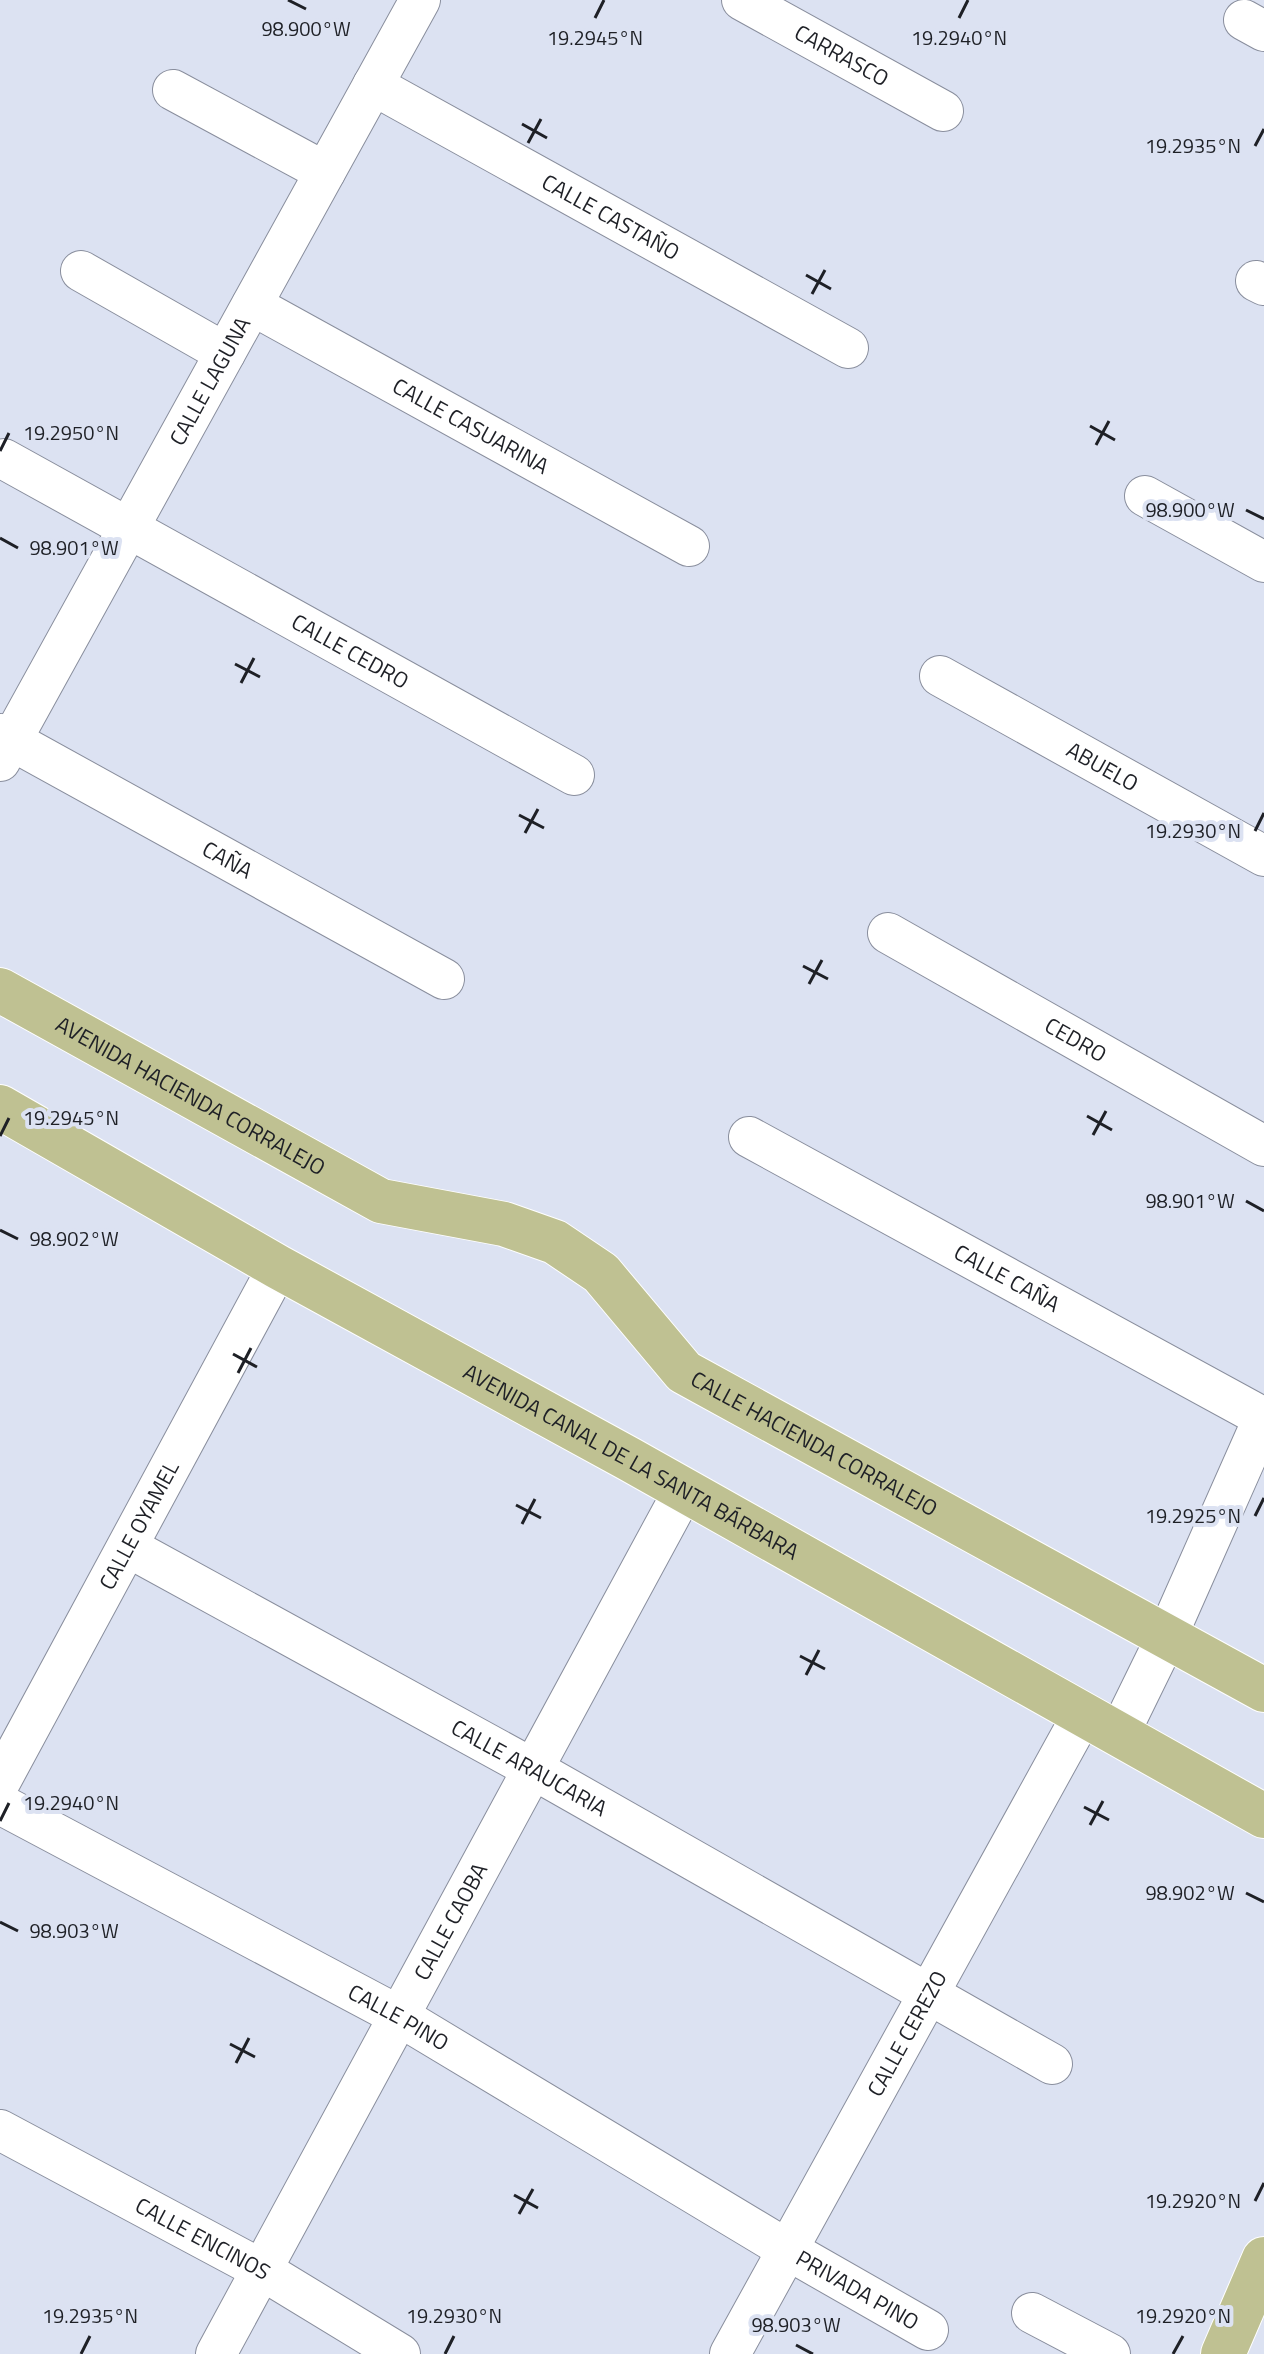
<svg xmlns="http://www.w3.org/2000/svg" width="1264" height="2354" viewBox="0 0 1264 2354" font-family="'Titillium Web',sans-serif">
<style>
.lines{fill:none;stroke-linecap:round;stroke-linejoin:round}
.minor-casing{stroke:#898e9d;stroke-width:42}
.major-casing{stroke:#fff;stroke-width:46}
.minor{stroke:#fff;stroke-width:40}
.major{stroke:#bfc192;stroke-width:44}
.ticks{fill:none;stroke:#1e2026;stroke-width:3}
.labels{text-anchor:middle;stroke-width:8;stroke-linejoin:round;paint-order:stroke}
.street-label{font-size:22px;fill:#1e2026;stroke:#dce2f2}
.ticks-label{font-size:20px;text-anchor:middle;fill:#1e2026;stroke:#dce2f2;stroke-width:8;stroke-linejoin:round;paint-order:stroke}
</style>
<rect width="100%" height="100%" fill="#dce2f2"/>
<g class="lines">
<defs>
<g id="minor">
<path id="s1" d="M742,0L943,111"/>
<path d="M1244,20L1264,31"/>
<path id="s2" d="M373,85L848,348"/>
<path d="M173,90L325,172"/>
<path d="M81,271L225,353"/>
<path d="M1256,281L1264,285"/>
<path id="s3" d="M252,305L689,546"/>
<path id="s4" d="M4,459L574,775"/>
<path d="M1145,496L1264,562"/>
<path id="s5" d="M940,676L1264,856"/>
<path id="s6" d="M0,734L444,979"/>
<path id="s7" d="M0,761L420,0"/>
<path id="s8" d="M888,933L1264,1146"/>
<path id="s9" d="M749,1137L1264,1418"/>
<path id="s10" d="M128,1547L533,1769L1052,2064"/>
<path d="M1119,1734L1167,1636L1264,1417"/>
<path id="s11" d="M0,1782L278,1267"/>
<path id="s12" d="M0,1804L399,2016L788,2250L928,2330"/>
<path id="s13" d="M0,2130L262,2270L400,2354"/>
<path d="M1032,2313L1110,2354"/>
<path id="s14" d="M216,2354L684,1490"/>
<path id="s15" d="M730,2354L1083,1714"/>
</g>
<g id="major">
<path id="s16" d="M0,990L381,1201L504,1224L555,1242L601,1273L684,1372L1264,1690"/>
<path id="s17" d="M0,1107L278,1267L629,1459L1264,1816"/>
<path d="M1223,2354L1264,2259"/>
</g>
</defs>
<use href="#minor" class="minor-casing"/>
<use href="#major" class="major-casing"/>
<use href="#minor" class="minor"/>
<use href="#major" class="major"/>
</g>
<path class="ticks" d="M288,0L306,9M595,18L604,0M959,18L968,0M522,124L547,138M528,143L541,119M1255,146L1264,129M806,275L831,289M812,294L825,270M1090,426L1115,440M1096,445L1109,421M0,451L9,433M1246,510L1264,519M0,538L18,548M235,664L260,677M241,683L254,658M519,815L544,828M1255,831L1264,813M525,833L538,809M803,966L828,979M809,984L822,960M1087,1116L1112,1130M1093,1135L1106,1111M0,1136L9,1118M1246,1201L1264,1211M0,1230L18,1239M233,1354L257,1367M238,1373L251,1348M516,1505L541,1518M1255,1516L1264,1498M522,1524L535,1499M800,1656L825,1669M806,1675L819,1650M1084,1807L1109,1820M0,1821L9,1803M1090,1825L1103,1801M1246,1893L1264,1902M0,1922L18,1931M230,2044L255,2057M236,2063L249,2038M514,2195L538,2208M1255,2201L1264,2183M519,2214L533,2189M796,2345L813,2354M81,2354L90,2336M445,2354L454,2336M1173,2354L1183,2336"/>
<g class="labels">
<g class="street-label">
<text dy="8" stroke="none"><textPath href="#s1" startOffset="114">CARRASCO</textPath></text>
<text dy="8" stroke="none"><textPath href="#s2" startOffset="272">CALLE CASTAÑO</textPath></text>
<text dy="8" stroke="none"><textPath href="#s7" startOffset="434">CALLE LAGUNA</textPath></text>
<text dy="8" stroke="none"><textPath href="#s3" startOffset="250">CALLE CASUARINA</textPath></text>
<text dy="8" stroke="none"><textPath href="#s4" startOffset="396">CALLE CEDRO</textPath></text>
<text dy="8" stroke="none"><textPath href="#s5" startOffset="186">ABUELO</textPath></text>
<text dy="8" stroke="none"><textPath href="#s6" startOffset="260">CAÑA</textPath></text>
<text dy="8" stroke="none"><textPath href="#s8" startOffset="216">CEDRO</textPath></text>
<text dy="8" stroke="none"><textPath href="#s16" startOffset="218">AVENIDA HACIENDA CORRALEJO</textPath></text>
<text dy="8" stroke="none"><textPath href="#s9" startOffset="294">CALLE CAÑA</textPath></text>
<text dy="8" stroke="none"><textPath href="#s16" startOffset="948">CALLE HACIENDA CORRALEJO</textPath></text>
<text dy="8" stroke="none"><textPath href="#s17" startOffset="724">AVENIDA CANAL DE LA SANTA BÁRBARA</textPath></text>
<text dy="8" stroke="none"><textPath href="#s11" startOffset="292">CALLE OYAMEL</textPath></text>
<text dy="8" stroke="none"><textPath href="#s10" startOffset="458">CALLE ARAUCARIA</textPath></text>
<text dy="8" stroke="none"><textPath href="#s14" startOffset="492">CALLE CAOBA</textPath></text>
<text dy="8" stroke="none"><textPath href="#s12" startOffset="452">CALLE PINO</textPath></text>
<text dy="8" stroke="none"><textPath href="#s15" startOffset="366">CALLE CEREZO</textPath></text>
<text dy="8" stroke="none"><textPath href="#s13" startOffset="230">CALLE ENCINOS</textPath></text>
<text dy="8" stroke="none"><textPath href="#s12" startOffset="986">PRIVADA PINO</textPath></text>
</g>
</g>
<g class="ticks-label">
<text x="306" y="36">98.900°W</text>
<text x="595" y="45">19.2945°N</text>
<text x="959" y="45">19.2940°N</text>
<text x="1193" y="153">19.2935°N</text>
<text x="71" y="440">19.2950°N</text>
<text x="1190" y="517">98.900°W</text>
<text x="74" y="555">98.901°W</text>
<text x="1193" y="838">19.2930°N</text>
<text x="71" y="1125">19.2945°N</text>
<text x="1190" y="1208">98.901°W</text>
<text x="74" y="1246">98.902°W</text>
<text x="1193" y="1523">19.2925°N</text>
<text x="71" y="1810">19.2940°N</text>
<text x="1190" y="1900">98.902°W</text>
<text x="74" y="1938">98.903°W</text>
<text x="1193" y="2208">19.2920°N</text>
<text x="90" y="2323">19.2935°N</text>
<text x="454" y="2323">19.2930°N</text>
<text x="1183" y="2323">19.2920°N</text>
<text x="796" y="2332">98.903°W</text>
</g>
</svg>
